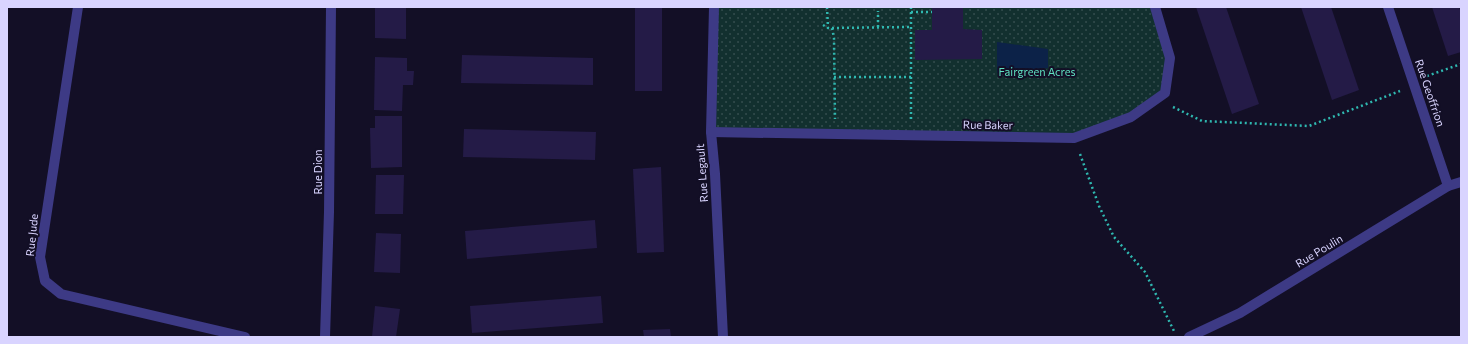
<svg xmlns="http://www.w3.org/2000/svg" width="1468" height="344" viewBox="0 0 1468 344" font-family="Commissioner,sans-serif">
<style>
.park{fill:url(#park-dots)}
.water{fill:#0c2248}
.building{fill:#241b47}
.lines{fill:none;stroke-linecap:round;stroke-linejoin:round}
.path{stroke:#2fb8b0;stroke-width:2.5;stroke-dasharray:2 3;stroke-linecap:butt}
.minor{stroke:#3d3a85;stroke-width:10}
.labels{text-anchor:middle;stroke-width:4;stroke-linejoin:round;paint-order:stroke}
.park-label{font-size:11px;fill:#5fe0c0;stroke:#130f26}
.street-label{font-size:11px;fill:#d9d4ff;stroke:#130f26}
</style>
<defs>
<pattern id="park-dots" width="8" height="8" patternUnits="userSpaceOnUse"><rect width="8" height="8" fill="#12302f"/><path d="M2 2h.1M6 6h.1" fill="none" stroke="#344d4e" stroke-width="1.8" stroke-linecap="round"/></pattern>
</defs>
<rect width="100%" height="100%" fill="#130f26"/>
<path class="park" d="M712,7H1155L1170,58L1165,93L1131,117L1074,138L711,132Z"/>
<path class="water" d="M997,42L1048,49V68L997,73Z"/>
<g class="building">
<path d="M375,7H406V39L375,38Z"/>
<rect x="635" y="7" width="27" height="84"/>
<path d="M932,7H963V29L982,30V59L915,60V30H932Z"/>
<path d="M1196,7H1226L1259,104L1232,114Z"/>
<path d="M1301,7H1331L1359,90L1332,100Z"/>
<path d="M1432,7H1459L1461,12V52L1448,56Z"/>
<path d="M462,55L593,58V85L461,83Z"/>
<path d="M375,57L407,58V71H414L413,85H403L402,111L374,110Z"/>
<path d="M375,116H402V167L371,168L370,128H375Z"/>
<path d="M464,129L596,132L595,160L463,157Z"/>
<path d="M661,167L664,252L637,253L633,169Z"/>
<path d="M376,175H404L403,214H375Z"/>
<path d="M595,220L597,248L467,259L465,231Z"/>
<path d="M376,233L401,234L400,273L374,272Z"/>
<path d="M601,296L603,323L472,333L470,306Z"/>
<path d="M375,306L400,309L396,337H372Z"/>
<path d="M670,329L671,337H644L643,330Z"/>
</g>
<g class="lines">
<g class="path">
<path d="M827,7L828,28H832L834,38L835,119"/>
<path d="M911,12H932"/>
<path d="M823,25L828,28"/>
<path d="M878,27V11"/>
<path d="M832,28L911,27"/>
<path d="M1427,76L1461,64"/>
<path d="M834,77H911"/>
<path d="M1173,107L1202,121L1309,126L1400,91"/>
<path d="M911,119V7"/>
<path d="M1080,154L1099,206L1114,237L1145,272L1174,331"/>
</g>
<g class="minor">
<path d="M78,7L40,257L45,281L61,294L245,337"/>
<path d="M714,7L711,132L715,174L723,337"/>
<path d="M1388,7L1448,186"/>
<path d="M711,132L1074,138L1131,117L1165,93L1170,58L1155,7"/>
<path d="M325,337L329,212L331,7"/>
<path d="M1189,337L1240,313L1448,186L1461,182"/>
</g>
</g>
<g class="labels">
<g class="park-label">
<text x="1037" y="76">Fairgreen Acres</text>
</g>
<g class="street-label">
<text transform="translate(1430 93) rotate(71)" y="4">Rue Geoffrion</text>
<text transform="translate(988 125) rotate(1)" y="4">Rue Baker</text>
<text transform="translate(318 172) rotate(-90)" y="4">Rue Dion</text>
<text transform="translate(702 173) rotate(-94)" y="4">Rue Legault</text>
<text transform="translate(32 235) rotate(-84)" y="4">Rue Jude</text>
<text transform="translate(1319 251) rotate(-31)" y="4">Rue Poulin</text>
</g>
</g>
<rect width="1468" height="344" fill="none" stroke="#d9d4ff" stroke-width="16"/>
</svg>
